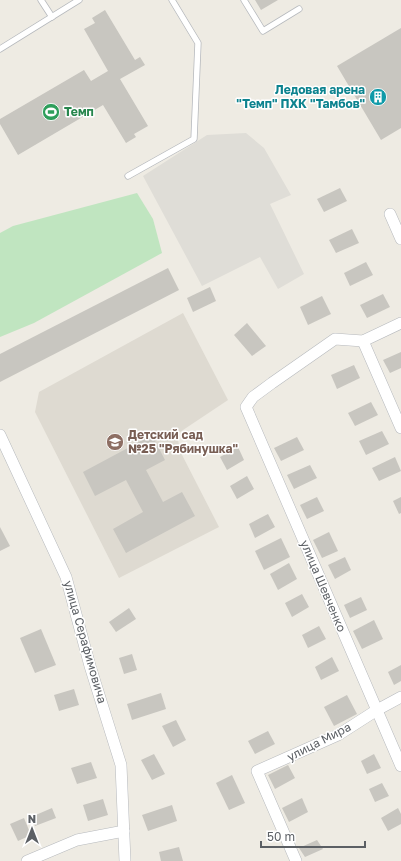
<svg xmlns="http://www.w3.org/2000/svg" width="401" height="861" viewBox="0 0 401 861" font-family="'Golos Text',sans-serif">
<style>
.industrial{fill:#dfddd7}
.education{fill:#dedad1}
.green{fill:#c0e5c0}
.building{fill:#c8c6c0}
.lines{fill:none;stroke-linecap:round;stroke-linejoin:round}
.lane-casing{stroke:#b6b9bd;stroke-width:7}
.street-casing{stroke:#b6b9bd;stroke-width:12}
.lane{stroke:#fff;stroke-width:5.5}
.street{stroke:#fff;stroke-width:11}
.labels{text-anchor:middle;stroke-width:3;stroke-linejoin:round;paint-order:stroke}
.culture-label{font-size:12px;font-weight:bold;fill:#0d838f;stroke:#fff;text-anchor:end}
.leisure-label{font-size:12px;font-weight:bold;fill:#27864d;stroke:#fff;text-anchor:start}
.education-label{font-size:12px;font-weight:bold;fill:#785e54;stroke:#fff;text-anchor:start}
.street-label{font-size:12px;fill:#5b5f64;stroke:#fff}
</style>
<rect width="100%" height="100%" fill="#eeebe3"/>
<path class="industrial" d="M246,133L264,148L291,195L270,204L304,274L278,289L260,257L202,286L143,176L207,135Z"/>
<path class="education" d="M183,313L228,400L177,434L180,451L219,527L119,578L35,412L39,392Z"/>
<path class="green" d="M137,193L153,219L162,253L34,323L0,337V233L13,226Z"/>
<g class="building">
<path d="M255,0H278L261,10Z"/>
<path d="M105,10L135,60L140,57L145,65L120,79L148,126L134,134L136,137L126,143L103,105L18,155L0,124V119L84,70L91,81L108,71L84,29L95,23L92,18Z"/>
<path d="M401,28V128L381,140L337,66Z"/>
<path d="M340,188L347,201L324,212L317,199Z"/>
<path d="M352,229L359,243L336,253L329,240Z"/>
<path d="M366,262L373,275L350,286L344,273Z"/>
<path d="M168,268L179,290L0,382V354Z"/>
<path d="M210,287L216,301L193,312L187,298Z"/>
<path d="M383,294L390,307L367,318L360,305Z"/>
<path d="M322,296L331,314L308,325L300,307Z"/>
<path d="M247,323L266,346L252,356L234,335Z"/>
<path d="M401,352V368L390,373L383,360Z"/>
<path d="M354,365L360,378L337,389L331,375Z"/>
<path d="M371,402L378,415L355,426L348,413Z"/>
<path d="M382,431L389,444L366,455L359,441Z"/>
<path d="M152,435L165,460L146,470L163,502L182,492L195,516L126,553L113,529L143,512L126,480L95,496L83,472Z"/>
<path d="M297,437L304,450L281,461L274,448Z"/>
<path d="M238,447L244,460L227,470L220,457Z"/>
<path d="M395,457L401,471L379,481L372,468Z"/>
<path d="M310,465L317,478L294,489L287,475Z"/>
<path d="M247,476L254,489L237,499L230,486Z"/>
<path d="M317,497L324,511L307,519L300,505Z"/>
<path d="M401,497V513L399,514L393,501Z"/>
<path d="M268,514L275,527L255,538L249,524Z"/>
<path d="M0,527L10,546L0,551Z"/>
<path d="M329,532L338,551L322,558L313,540Z"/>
<path d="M281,538L290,557L264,570L255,551Z"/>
<path d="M345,557L351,570L335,579L328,565Z"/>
<path d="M289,563L297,579L278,590L270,574Z"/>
<path d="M302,594L309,607L292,617L285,603Z"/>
<path d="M361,597L367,610L350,618L344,605Z"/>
<path d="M129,608L136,619L116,632L109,622Z"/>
<path d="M374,620L383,639L362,649L353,631Z"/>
<path d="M319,626L326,639L308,648L302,635Z"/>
<path d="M41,629L56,665L35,673L20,638Z"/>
<path d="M132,654L137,670L124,674L119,658Z"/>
<path d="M332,657L339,671L321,680L315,667Z"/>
<path d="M401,665V681L394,685L388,672Z"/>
<path d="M74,689L79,705L59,711L54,695Z"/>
<path d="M161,693L166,709L132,720L127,704Z"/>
<path d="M347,695L357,714L334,726L324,707Z"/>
<path d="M176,720L186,740L173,747L162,726Z"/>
<path d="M268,731L275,744L255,754L248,741Z"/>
<path d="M154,754L165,774L152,780L141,760Z"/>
<path d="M374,754L381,768L367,774L361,761Z"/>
<path d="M91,762L97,778L77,784L71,768Z"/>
<path d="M288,765L295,778L275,789L268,775Z"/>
<path d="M232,775L245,803L229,810L216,783Z"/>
<path d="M382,783L389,796L375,802L369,789Z"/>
<path d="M302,798L308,812L289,822L282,808Z"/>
<path d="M103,799L108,815L88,821L83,805Z"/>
<path d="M172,805L177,821L148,831L142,815Z"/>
<path d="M52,808L56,818L35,826L31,817Z"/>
<path d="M398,808L401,814V824L388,831L381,818Z"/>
<path d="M24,818L31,835L18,841L10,824Z"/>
<path d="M317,840L323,849L305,857L299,848Z"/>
<path d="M179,847L183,861H161L159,852Z"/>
</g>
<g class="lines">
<defs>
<g id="lane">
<path d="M41,0L52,17"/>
<path d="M244,0L263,31L299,9"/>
<path d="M0,49L79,0"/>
<path d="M128,176L194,139L198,43L172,0"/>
</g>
<g id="street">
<path d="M390,214L401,239"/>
<path d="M401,323L363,341L335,339L272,383L253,397L246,407L401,766"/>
<path d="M363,341L401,428"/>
<path d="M0,435L66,577L90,666L121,765L125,861"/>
<path d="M27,861L77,840L124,831"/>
<path d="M296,861L257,771L338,735L377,710L401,697"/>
</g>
</defs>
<use href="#lane" class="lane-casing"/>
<use href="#street" class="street-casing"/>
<use href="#lane" class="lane"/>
<use href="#street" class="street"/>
</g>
<defs>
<symbol id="building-disc" viewBox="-11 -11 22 22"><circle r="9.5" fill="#0f9aa8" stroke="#fff"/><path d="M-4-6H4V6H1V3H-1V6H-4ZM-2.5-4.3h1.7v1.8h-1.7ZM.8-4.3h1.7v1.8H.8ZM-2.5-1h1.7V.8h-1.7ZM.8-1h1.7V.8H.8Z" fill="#fff"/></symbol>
<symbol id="stadium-disc" viewBox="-11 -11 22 22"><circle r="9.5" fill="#2e9e5b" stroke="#fff"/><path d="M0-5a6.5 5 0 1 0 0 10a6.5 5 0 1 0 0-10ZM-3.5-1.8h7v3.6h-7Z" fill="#fff"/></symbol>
<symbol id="school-disc" viewBox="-11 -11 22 22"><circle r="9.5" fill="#8d6e63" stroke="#fff"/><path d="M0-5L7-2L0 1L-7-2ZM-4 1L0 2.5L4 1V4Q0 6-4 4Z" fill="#fff"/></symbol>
</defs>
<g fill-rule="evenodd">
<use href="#building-disc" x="368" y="87" width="20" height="20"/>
<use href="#stadium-disc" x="41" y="102" width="20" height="20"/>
<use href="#school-disc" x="105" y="432" width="20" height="20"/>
</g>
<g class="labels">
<g class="culture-label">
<text x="365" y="94">Ледовая арена<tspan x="365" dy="14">"Темп" ПХК "Тамбов"</tspan></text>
</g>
<g class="leisure-label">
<text x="64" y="116">Темп</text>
</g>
<g class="education-label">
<text x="128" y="439">Детский сад<tspan x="128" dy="14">№25 "Рябинушка"</tspan></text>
</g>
<g class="street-label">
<text transform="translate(323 586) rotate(67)" y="4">улица Шевченко</text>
<text transform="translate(85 642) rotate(74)" y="4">улица Серафимовича</text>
<text transform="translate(319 742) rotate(-27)" y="4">улица Мира</text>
</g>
</g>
<g transform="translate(32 829)" stroke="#ffffff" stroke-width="3" paint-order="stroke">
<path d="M0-3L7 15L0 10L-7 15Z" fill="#5b5f64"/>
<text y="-6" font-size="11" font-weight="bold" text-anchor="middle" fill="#5b5f64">N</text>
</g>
<path d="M261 841v6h104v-6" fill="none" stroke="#5b5f64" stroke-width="2"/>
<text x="267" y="841" font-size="12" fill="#5b5f64" stroke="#ffffff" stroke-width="3" paint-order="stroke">50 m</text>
</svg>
